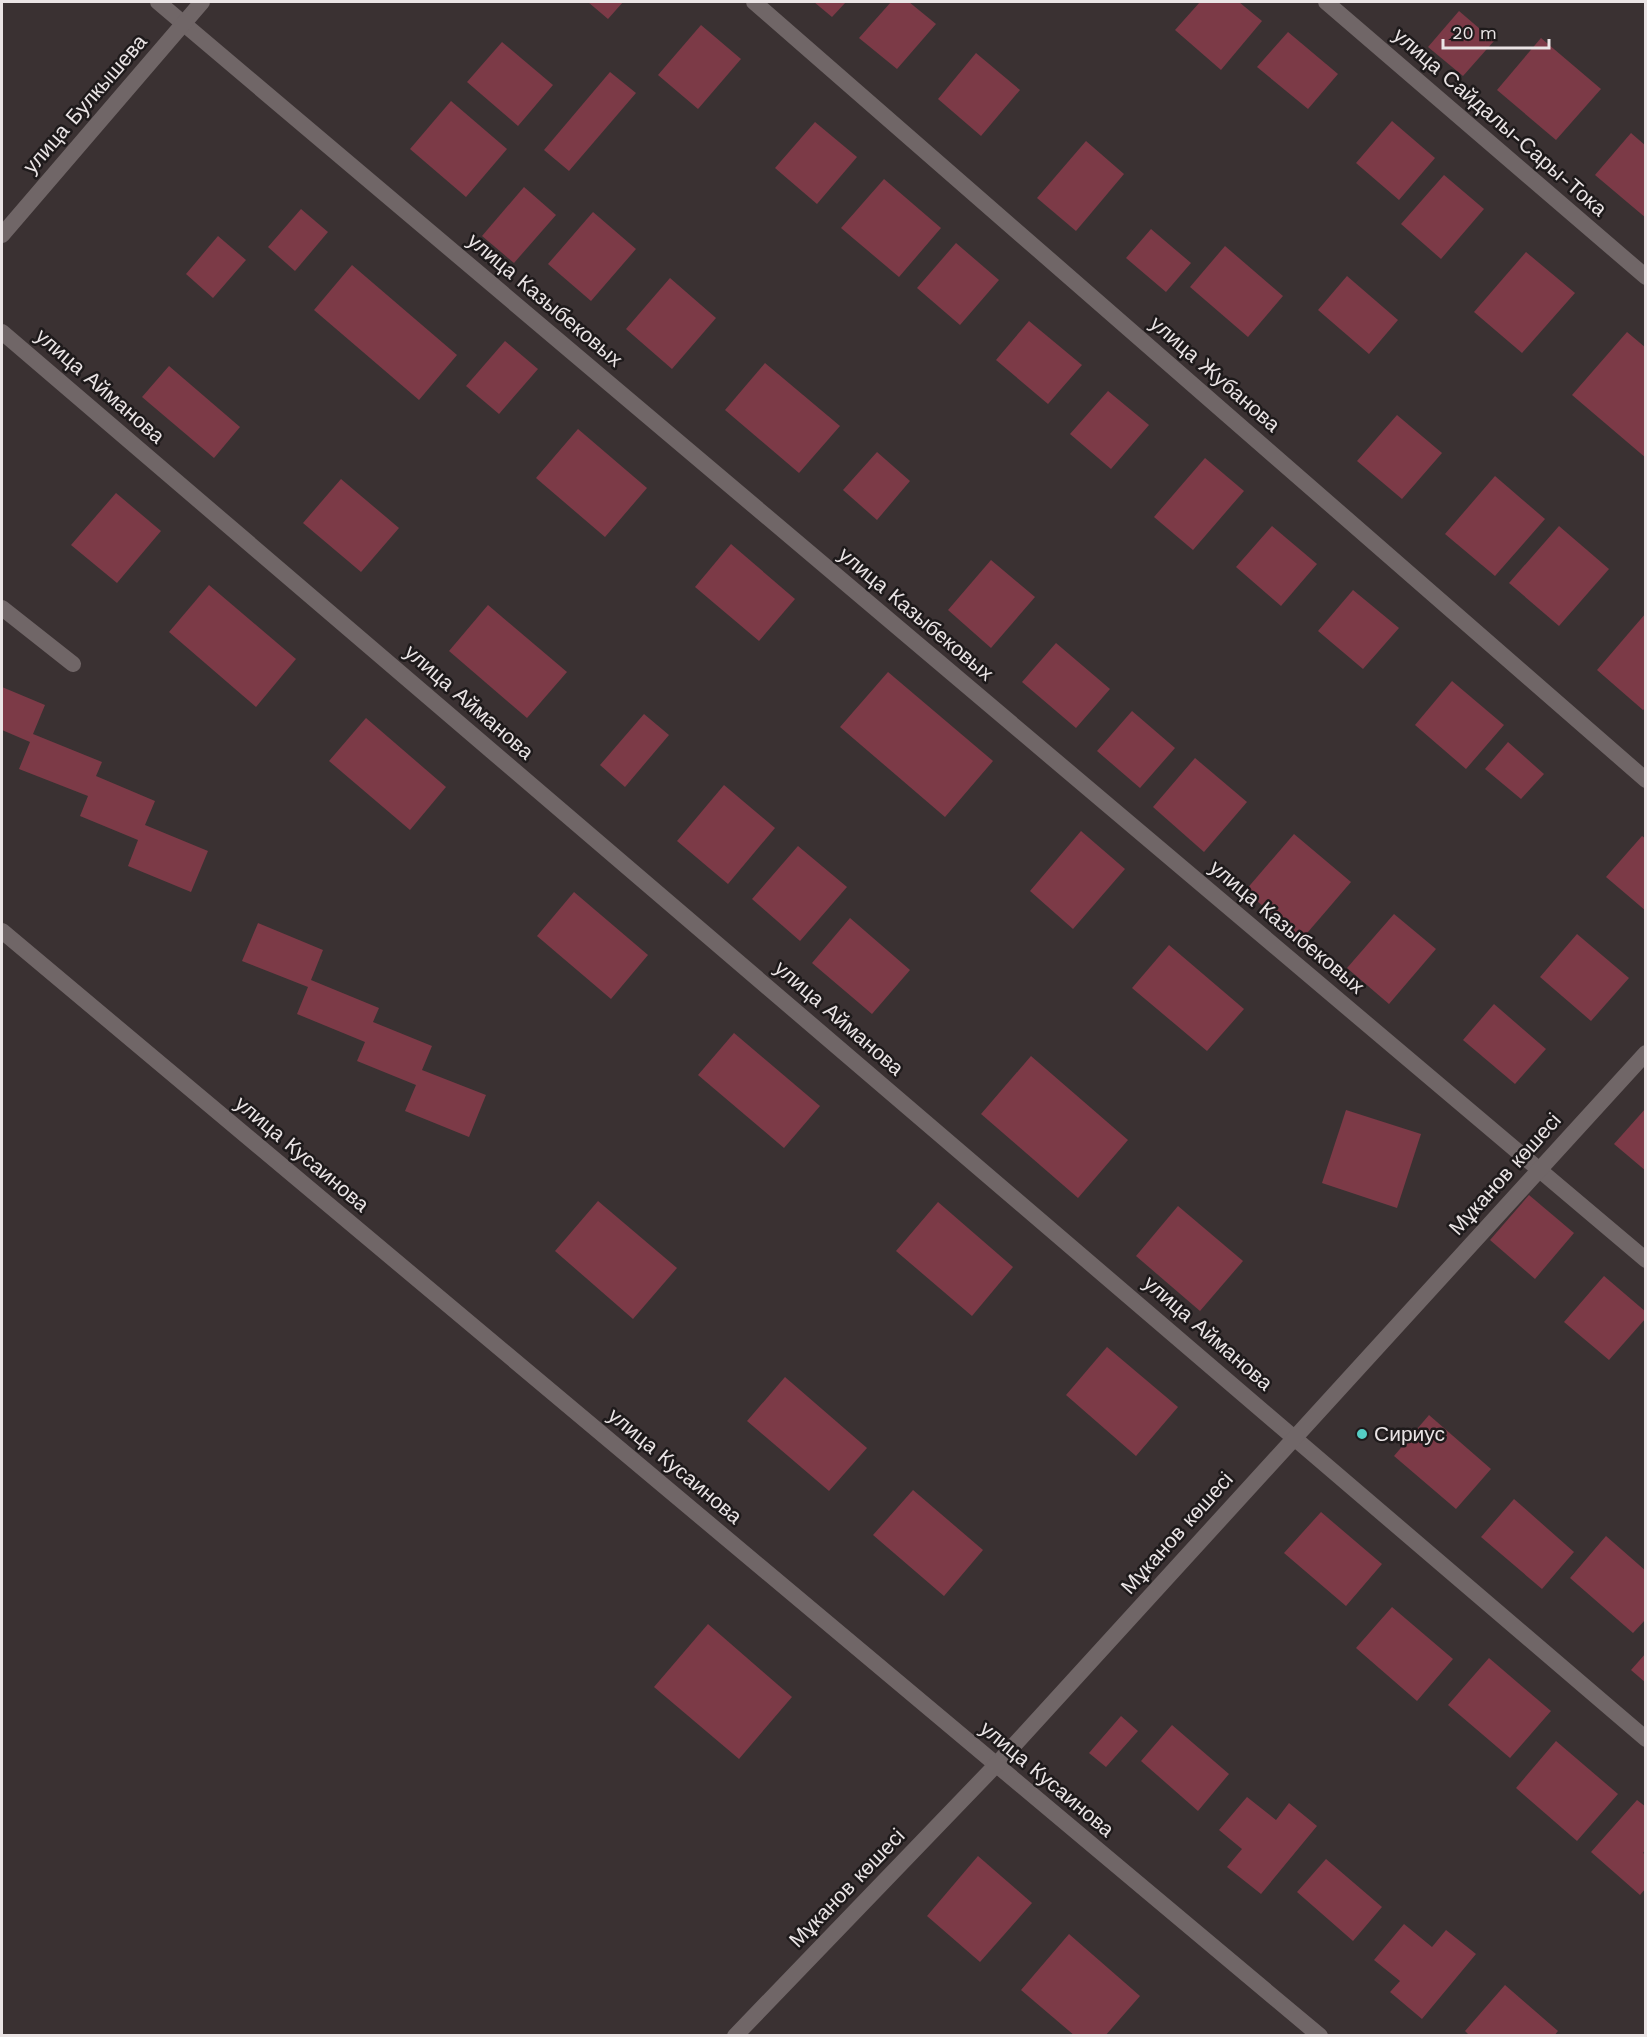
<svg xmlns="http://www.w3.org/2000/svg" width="1647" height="2037" viewBox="0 0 1647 2037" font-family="'Work Sans',sans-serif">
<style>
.building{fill:#7c3a47}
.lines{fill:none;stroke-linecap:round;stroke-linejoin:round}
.minor{stroke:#706667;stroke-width:16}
.tertiary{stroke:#706667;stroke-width:16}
.poi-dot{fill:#55cec5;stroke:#1e1a1b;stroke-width:2}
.labels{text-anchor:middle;stroke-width:5;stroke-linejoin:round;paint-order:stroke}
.street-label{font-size:21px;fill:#eae4e5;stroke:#1e1a1b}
.poi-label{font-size:21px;fill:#eae4e5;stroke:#1e1a1b;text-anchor:start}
</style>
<rect width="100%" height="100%" fill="#3a3132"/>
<g class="building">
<path d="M588,2H623L608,19Z"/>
<path d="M814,2H846L832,17Z"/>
<path d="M891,2H909L936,24L897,69L859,38Z"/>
<path d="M1200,2H1239L1262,21L1221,70L1175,30Z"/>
<path d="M1459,11L1494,41L1463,76L1428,47Z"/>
<path d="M701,25L741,59L698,109L658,75Z"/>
<path d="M1288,32L1338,74L1308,109L1257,67Z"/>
<path d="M1541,38L1601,89L1556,140L1497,90Z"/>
<path d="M502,42L553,85L518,126L467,82Z"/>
<path d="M976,53L1020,90L981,136L938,99Z"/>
<path d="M610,72L636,93L569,171L544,150Z"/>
<path d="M451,101L507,149L466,197L410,149Z"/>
<path d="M1392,121L1435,158L1399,200L1356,163Z"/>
<path d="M815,122L857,157L817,204L775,168Z"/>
<path d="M1631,133L1646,146V218L1595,175Z"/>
<path d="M1086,141L1124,174L1076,231L1037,198Z"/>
<path d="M1444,175L1484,209L1441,259L1401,224Z"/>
<path d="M884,179L941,228L899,277L841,228Z"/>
<path d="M524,187L556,215L514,263L482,236Z"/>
<path d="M301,209L328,232L295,271L268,247Z"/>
<path d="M593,212L636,249L591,301L548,264Z"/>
<path d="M1151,229L1191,263L1166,292L1126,258Z"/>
<path d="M218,236L246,260L213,298L186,274Z"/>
<path d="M956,243L999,280L960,325L917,288Z"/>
<path d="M1225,246L1283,296L1248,337L1190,287Z"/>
<path d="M1526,252L1575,293L1522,353L1474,312Z"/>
<path d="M352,265L457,355L419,400L314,310Z"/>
<path d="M1347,276L1398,320L1369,354L1318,310Z"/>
<path d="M670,278L716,318L672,369L626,329Z"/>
<path d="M1029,321L1082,365L1048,404L996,360Z"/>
<path d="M1627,332L1646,348V458L1572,395Z"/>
<path d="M505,341L538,369L499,414L466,386Z"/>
<path d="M765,363L840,426L799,473L725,410Z"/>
<path d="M169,366L240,427L214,458L142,397Z"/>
<path d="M1108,391L1149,425L1111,469L1070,434Z"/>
<path d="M1397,415L1442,453L1402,499L1357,461Z"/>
<path d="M578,429L647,488L605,537L536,478Z"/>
<path d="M877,452L910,481L877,520L843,490Z"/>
<path d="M1205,458L1244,491L1193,550L1154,517Z"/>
<path d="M1495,476L1545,519L1495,576L1445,534Z"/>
<path d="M341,479L399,528L361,572L303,523Z"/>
<path d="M116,493L161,531L117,583L71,545Z"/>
<path d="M1272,526L1317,564L1281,606L1236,567Z"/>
<path d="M1559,526L1609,569L1559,626L1509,583Z"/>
<path d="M731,544L795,599L759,641L695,587Z"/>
<path d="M991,560L1035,597L991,648L948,610Z"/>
<path d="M209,585L296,659L256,707L169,632Z"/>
<path d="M1353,590L1399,628L1363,669L1318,631Z"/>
<path d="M488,605L567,672L527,718L449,651Z"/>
<path d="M1646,613V708L1643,710L1597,670Z"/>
<path d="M1056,643L1110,689L1076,728L1022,682Z"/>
<path d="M888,672L993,761L945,817L840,727Z"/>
<path d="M1452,681L1504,725L1466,769L1415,725Z"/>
<path d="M2,687L45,705L33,734L102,762L96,776L155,801L145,825L208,851L191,892L128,866L138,840L80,816L88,796L19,769L30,742L2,730Z"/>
<path d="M1132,711L1175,748L1140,788L1097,751Z"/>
<path d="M644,714L669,735L625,787L600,765Z"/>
<path d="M366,718L446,787L410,830L329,761Z"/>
<path d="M1508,742L1544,774L1521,799L1485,769Z"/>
<path d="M1195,758L1247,802L1204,852L1153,807Z"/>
<path d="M724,785L775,828L728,884L677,841Z"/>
<path d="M1081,831L1125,869L1073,929L1030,891Z"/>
<path d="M1294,834L1351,882L1302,939L1245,891Z"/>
<path d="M1642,836L1646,839V911L1606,877Z"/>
<path d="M798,846L847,887L800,941L752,899Z"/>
<path d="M574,892L648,955L611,999L537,936Z"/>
<path d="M1394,914L1436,949L1389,1004L1347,968Z"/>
<path d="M850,918L910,970L872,1014L812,963Z"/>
<path d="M258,923L323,950L311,980L379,1008L373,1022L432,1046L422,1070L486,1095L469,1137L405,1111L416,1085L357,1061L365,1042L297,1014L308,987L242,961Z"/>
<path d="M1577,934L1629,978L1591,1021L1540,977Z"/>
<path d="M1169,945L1244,1009L1207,1051L1132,988Z"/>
<path d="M1494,1004L1546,1049L1515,1084L1463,1040Z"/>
<path d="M734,1033L820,1106L784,1148L698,1075Z"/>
<path d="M1031,1056L1128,1140L1078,1198L981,1114Z"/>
<path d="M1646,1108V1171L1614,1144Z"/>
<path d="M1346,1110L1421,1134L1397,1208L1322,1183Z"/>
<path d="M1529,1195L1574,1233L1535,1279L1490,1240Z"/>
<path d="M598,1201L677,1268L633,1319L555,1251Z"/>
<path d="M938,1202L1013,1267L972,1316L896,1251Z"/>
<path d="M1178,1206L1243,1261L1200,1311L1136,1256Z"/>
<path d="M1604,1276L1646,1312V1318L1609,1360L1564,1322Z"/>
<path d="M1107,1347L1178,1407L1136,1456L1066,1395Z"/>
<path d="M785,1377L867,1448L829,1491L747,1421Z"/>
<path d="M1429,1415L1491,1469L1456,1509L1394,1456Z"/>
<path d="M913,1490L983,1550L944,1596L873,1535Z"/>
<path d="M1514,1499L1574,1552L1542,1589L1481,1537Z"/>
<path d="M1321,1512L1382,1564L1346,1606L1284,1553Z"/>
<path d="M1606,1536L1646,1571V1619L1633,1633L1570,1578Z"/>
<path d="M1392,1607L1453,1659L1417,1701L1356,1648Z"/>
<path d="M708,1624L792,1697L739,1759L654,1687Z"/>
<path d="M1646,1653V1683L1631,1670Z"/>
<path d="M1489,1658L1551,1711L1510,1758L1448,1705Z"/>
<path d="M1121,1716L1138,1731L1106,1767L1089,1753Z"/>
<path d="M1172,1725L1229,1774L1198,1811L1141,1761Z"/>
<path d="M1556,1741L1618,1794L1577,1841L1516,1788Z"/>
<path d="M1247,1797L1276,1820L1289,1803L1317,1826L1261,1894L1227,1867L1242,1849L1219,1830Z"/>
<path d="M1637,1800L1646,1807V1849L1643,1853L1646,1855V1888L1640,1895L1591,1852Z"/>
<path d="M978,1856L1032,1903L980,1962L927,1916Z"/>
<path d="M1326,1859L1382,1907L1353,1941L1297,1892Z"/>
<path d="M1404,1924L1432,1947L1446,1930L1476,1954L1422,2019L1390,1992L1400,1981L1374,1960Z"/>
<path d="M1069,1934L1140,1996L1105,2036H1075L1021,1990Z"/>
<path d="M1505,1985L1558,2031L1554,2036H1470L1465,2031Z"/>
</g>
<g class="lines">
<g class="minor">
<path d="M158,2L1646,1260"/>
<path d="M754,2L1646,780"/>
<path d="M1326,2L1646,277"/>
<path d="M2,235L202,2"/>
<path d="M2,332L1646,1739"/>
<path d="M2,608L73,664"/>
<path d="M2,931L1320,2036"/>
</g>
<path class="tertiary" d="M735,2036L996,1765L1646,1053"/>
</g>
<circle class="poi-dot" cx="1362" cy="1434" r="6"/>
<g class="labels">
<g class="street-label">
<text transform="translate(85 104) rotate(-49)" y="7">улица Булкышева</text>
<text transform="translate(1500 122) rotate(41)" y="7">улица Сайдалы-Сары-Тока</text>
<text transform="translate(545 300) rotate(40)" y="7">улица Казыбековых</text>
<text transform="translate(1215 374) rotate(41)" y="7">улица Жубанова</text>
<text transform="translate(100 386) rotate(41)" y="7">улица Айманова</text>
<text transform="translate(916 614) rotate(40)" y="7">улица Казыбековых</text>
<text transform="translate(469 702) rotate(41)" y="7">улица Айманова</text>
<text transform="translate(1287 927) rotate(40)" y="7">улица Казыбековых</text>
<text transform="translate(839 1018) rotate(41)" y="7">улица Айманова</text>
<text transform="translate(302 1154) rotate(40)" y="7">улица Кусаинова</text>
<text transform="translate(1505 1174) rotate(-48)" y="7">Мұканов көшесі</text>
<text transform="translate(1208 1333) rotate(41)" y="7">улица Айманова</text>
<text transform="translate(675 1466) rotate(40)" y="7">улица Кусаинова</text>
<text transform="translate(1177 1533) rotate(-48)" y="7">Мұканов көшесі</text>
<text transform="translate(1047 1779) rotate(40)" y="7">улица Кусаинова</text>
<text transform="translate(847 1888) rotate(-46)" y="7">Мұканов көшесі</text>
</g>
<g class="poi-label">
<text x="1374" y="1441">Сириус</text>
</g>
</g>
<rect width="1647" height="2037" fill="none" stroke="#eae4e5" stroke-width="6"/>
<path d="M1443 39v9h106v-9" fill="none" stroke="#eae4e5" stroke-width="3"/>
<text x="1452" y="39" font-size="18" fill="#eae4e5" stroke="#1e1a1b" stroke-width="4.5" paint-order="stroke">20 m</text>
</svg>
